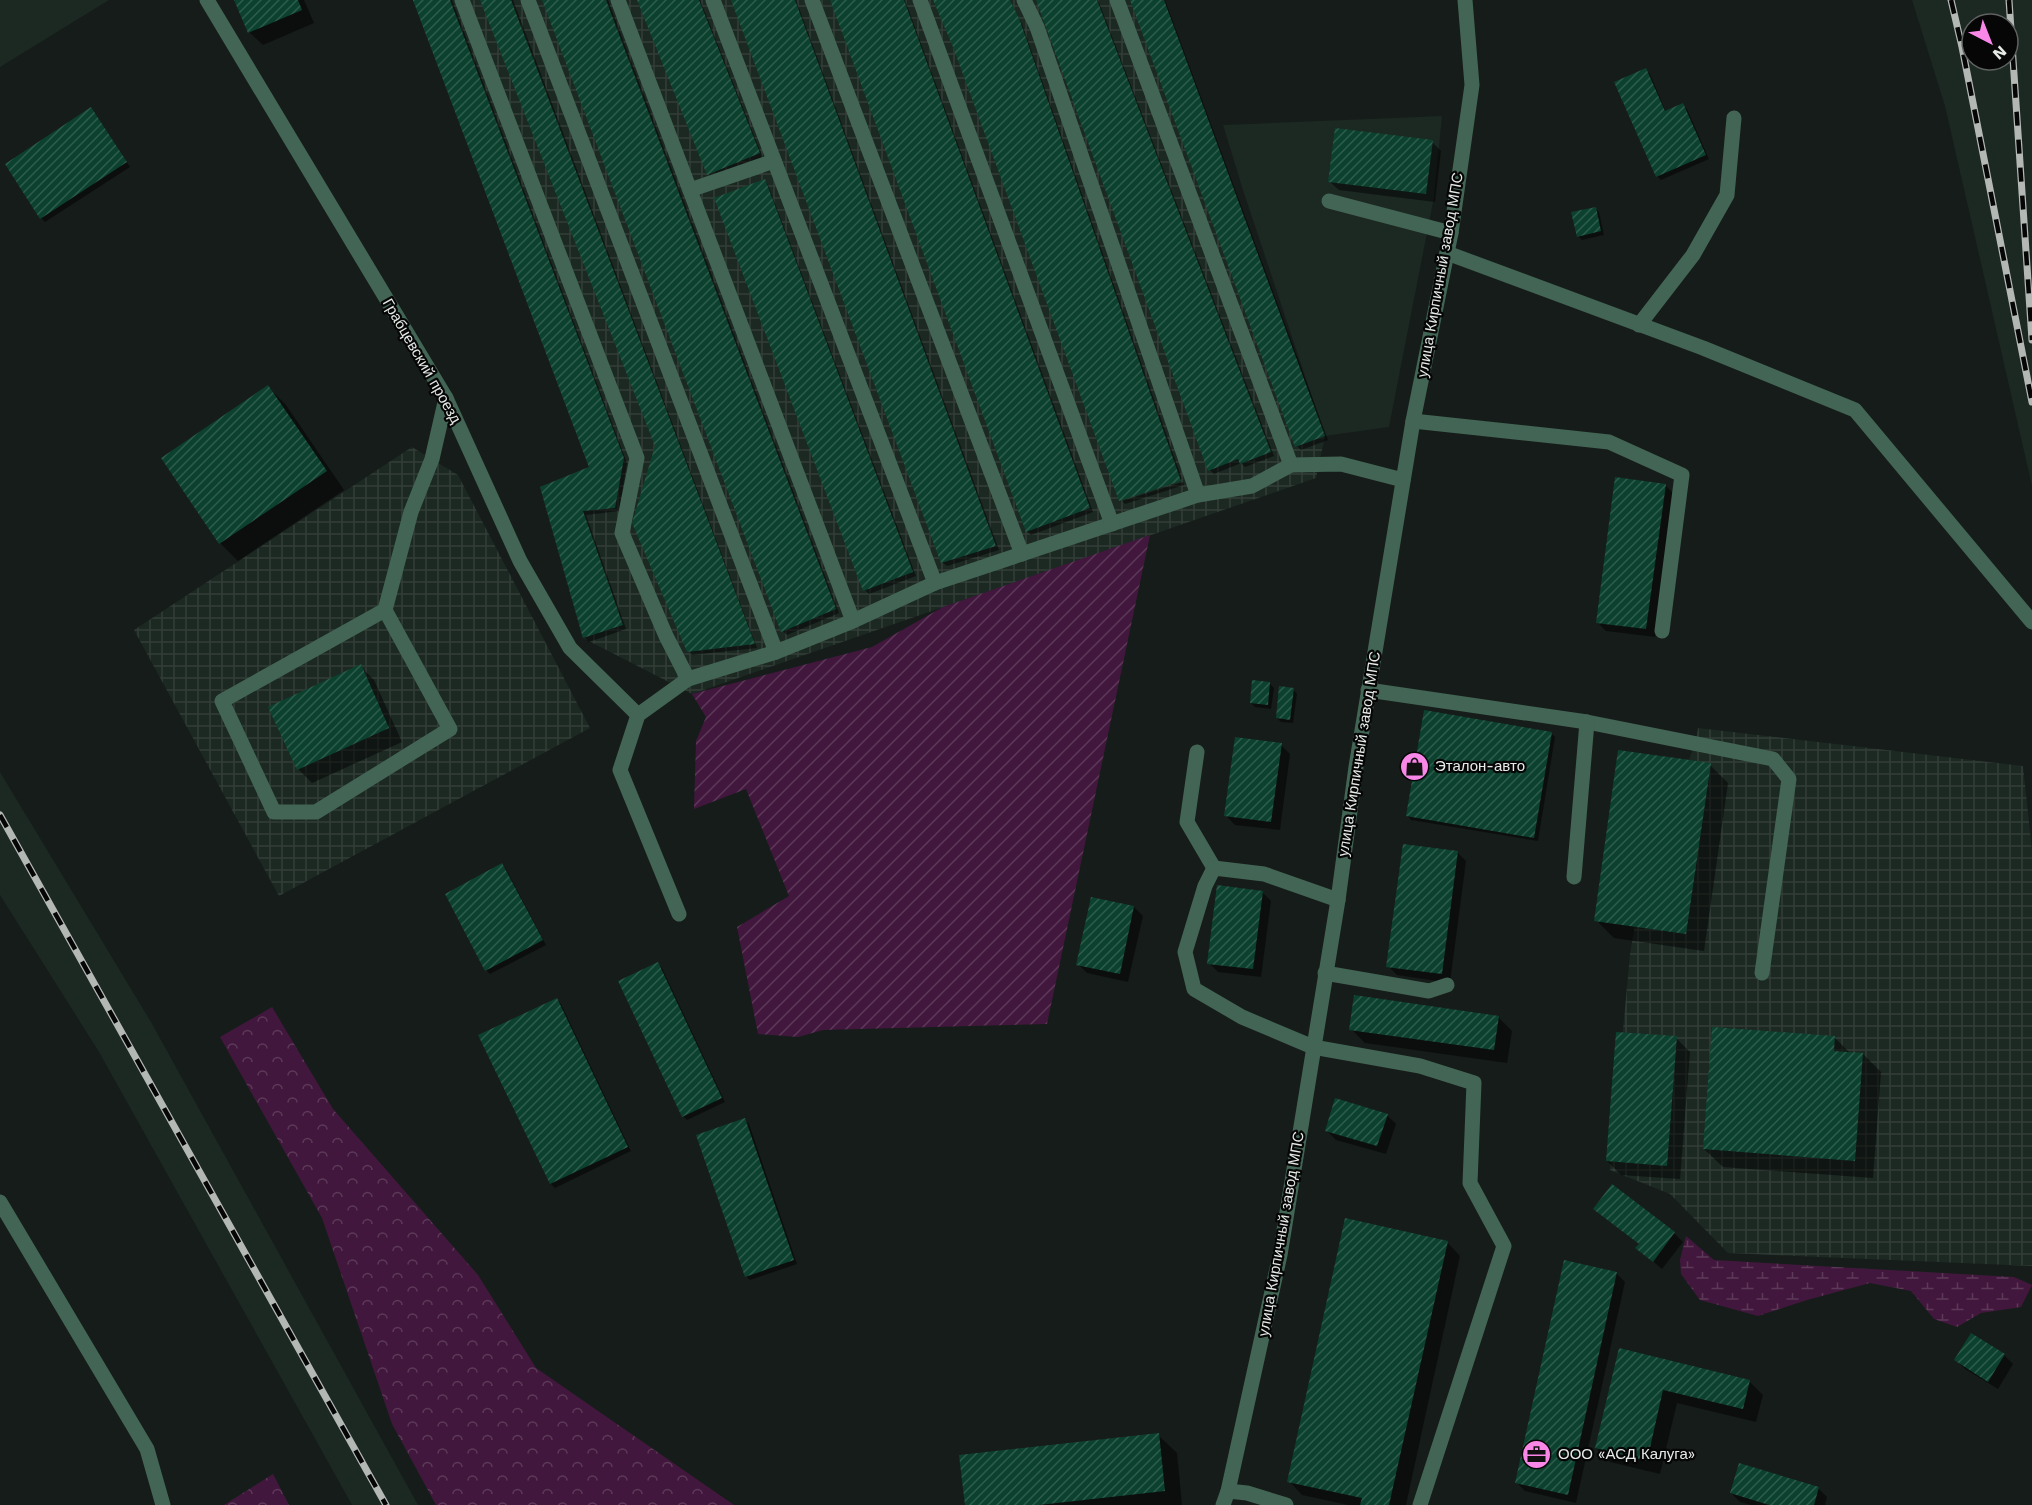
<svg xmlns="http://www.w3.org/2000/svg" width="2032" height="1505" viewBox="0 0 2032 1505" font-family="'Work Sans',sans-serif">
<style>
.built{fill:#1c2822;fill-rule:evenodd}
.industrial{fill:url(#industrial-grid)}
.forest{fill:url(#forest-crowns)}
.wetland{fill:url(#wetland-marsh)}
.garden{fill:url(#garden-furrows)}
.shadow{fill:#0007}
.building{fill:url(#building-hatch)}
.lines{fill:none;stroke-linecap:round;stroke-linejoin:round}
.service{stroke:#426555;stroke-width:15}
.minor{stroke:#426555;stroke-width:15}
.rail-casing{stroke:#b3b8b5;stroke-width:7}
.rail{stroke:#050605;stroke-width:4.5;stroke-dasharray:14;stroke-linecap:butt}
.labels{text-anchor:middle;stroke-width:4.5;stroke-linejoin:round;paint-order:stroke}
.street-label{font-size:15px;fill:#e6ebe8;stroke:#050605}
.poi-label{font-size:15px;fill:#e6ebe8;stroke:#050605;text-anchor:start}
</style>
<defs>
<pattern id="industrial-grid" width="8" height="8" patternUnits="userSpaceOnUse" patternTransform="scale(1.5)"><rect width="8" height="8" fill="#1c2822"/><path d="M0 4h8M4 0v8" fill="none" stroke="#323d37"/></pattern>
<pattern id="forest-crowns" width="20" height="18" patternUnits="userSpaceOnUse" patternTransform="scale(1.5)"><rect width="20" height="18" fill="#42173d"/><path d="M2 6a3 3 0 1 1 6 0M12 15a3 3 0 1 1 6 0" fill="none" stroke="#5d3959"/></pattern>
<pattern id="wetland-marsh" width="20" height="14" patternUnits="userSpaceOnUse" patternTransform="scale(1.5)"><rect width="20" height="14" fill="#42173d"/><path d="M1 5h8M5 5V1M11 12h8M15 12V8" fill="none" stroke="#5d3959"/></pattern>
<pattern id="garden-furrows" width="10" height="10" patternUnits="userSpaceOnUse" patternTransform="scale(1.5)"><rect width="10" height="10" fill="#42173d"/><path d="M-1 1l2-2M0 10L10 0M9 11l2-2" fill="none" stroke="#5d3959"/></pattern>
<pattern id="building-hatch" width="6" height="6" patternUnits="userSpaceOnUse" patternTransform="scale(1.5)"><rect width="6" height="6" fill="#0b412e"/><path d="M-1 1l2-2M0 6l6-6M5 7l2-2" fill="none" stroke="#2f5d4c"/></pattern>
</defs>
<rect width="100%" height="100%" fill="#161c19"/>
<g class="built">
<path d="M0,0H109L0,67Z"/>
<path d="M1912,0H2032V486L1945,106ZM1972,24H2008V60H1972Z"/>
<path d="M1442,116L1434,197L1389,427L1325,436L1242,187L1223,125Z"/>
<path d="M0,772L151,1022L418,1505H352L99,1052L0,895Z"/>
</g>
<g class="industrial">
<path d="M413,0H1164L1325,436L1316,478L692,694L583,638L540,487L589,467Z"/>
<path d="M412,447L458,475L590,728L279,896L134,630Z"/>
<path d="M1698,728L2023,766L2032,850V1266L1728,1253L1670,1194L1610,1170L1630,954L1663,756L1689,760L1695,744Z"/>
</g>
<g class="forest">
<path d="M272,1007L333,1109L478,1275L536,1368L734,1505H436L392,1424L322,1218L220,1037Z"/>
<path d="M273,1474L289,1505H224Z"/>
</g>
<path class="wetland" d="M1686,1236L1714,1260L2014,1277L2032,1285L2021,1307L1981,1313L1957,1327L1934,1319L1911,1291L1870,1283L1807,1300L1758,1316L1700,1300L1681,1274L1680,1260Z"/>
<path class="garden" d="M1150,535L1047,1024L823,1030L798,1037L758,1034L737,927L789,896L746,789L694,809L696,741L706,717L692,694L872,647L943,607Z"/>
<g class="shadow">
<path d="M236,0H304L314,23L263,45L249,32Z"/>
<path d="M416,0H452L627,463L619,511L586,515L626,629L589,642L585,638L542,488L591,468Z"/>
<path d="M482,0H513L757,648L692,655L688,651L657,446Z"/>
<path d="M544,0H608L839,613L787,635L783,631Z"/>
<path d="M639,0H700L763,158L712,178L708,174Z"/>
<path d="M733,0H796L999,550L947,566L942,562Z"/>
<path d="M832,0H905L1093,512L1031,535L1027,531Z"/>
<path d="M935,0H1010L1022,24L1182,479L1120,499L955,47Z"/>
<path d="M1038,0H1098L1274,456L1245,467L1241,463L1214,474L1210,470Z"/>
<path d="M1131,0H1165L1328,440L1301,450L1297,446Z"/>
<path d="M1646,70L1650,74L1666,112L1683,105L1687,109L1709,159L1661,180L1657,176Z"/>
<path d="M95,113L130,167L45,222L41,218Z"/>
<path d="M1432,142L1441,151L1435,202L1339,190L1330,182Z"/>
<path d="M764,180L768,185L916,576L869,594L865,590Z"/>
<path d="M1595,208L1599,212L1604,235L1582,240L1578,236Z"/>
<path d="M268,387L286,405L344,490L238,561L220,543L163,458Z"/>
<path d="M1183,482L1184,485L1125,504L1122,501Z"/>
<path d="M1665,485L1674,494L1655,637L1606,631L1597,622Z"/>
<path d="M360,666L374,680L402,742L312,783L298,769Z"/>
<path d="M1270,684L1274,688L1271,709L1255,707L1251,703Z"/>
<path d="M1293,689L1297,694L1293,723L1281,722L1277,718Z"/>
<path d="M1551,733L1555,737L1538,841L1411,820L1407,815Z"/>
<path d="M1281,745L1290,754L1280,830L1235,825L1226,816Z"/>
<path d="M1710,765L1728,783L1704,951L1614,938L1596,920Z"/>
<path d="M1457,852L1466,861L1450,983L1397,975L1388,966Z"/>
<path d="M502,865L506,869L546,945L490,974L486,970Z"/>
<path d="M1262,892L1271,901L1261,977L1218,972L1209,963Z"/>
<path d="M1134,907L1143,916L1128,982L1087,973L1078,964Z"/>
<path d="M658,964L662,968L725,1102L687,1120L683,1116Z"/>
<path d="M557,1000L561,1004L631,1151L555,1188L551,1184Z"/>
<path d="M1499,1018L1512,1031L1507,1063L1365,1043L1351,1029Z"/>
<path d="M1834,1037L1850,1053L1863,1054L1881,1072L1873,1178L1723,1167L1704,1149Z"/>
<path d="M1676,1038L1690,1052L1680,1179L1621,1175L1607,1161Z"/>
<path d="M1387,1115L1396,1124L1386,1154L1336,1140L1327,1131Z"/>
<path d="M745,1120L749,1124L797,1264L750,1280L746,1276Z"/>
<path d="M1595,1209L1674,1233L1683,1242L1662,1269L1637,1248L1640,1245Z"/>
<path d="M1447,1242L1460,1256L1406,1505H1348L1302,1495L1289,1481Z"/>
<path d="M1616,1273L1625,1282L1576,1503L1525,1491L1516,1482Z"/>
<path d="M1971,1335L2004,1355L2013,1364L1998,1389L1965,1369L1956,1360Z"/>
<path d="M1620,1350L1749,1381L1763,1395L1756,1422L1677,1403L1660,1474L1610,1462L1596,1448Z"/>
<path d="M1158,1435L1177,1453L1182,1505H966Z"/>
<path d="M1818,1488L1827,1497L1825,1505H1751L1740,1502L1731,1493Z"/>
</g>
<g class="building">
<path d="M234,0H298L302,10L248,33Z"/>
<path d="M413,0H450L624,458L615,508L583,511L623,625L583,638L540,487L589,467Z"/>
<path d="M480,0H511L755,644L687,652L632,523L655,446Z"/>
<path d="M542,0H606L836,609L781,632Z"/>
<path d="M637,0H699L760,153L707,175Z"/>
<path d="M731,0H795L996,546L941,563Z"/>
<path d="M830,0H904L1090,508L1026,532Z"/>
<path d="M933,0H1010L1019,18L1181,481L1119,501L953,47Z"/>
<path d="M1036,0H1097L1271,452L1240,464L1238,459L1208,471Z"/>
<path d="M1130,0H1164L1325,436L1295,447Z"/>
<path d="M1646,68L1665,111L1683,103L1706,155L1656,177L1614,82Z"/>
<path d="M91,107L127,162L40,219L5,164Z"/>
<path d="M1335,128L1433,140L1426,194L1328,182Z"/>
<path d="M765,179L913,572L863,591L714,198Z"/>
<path d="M1596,207L1601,231L1577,237L1571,212Z"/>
<path d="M268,385L327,471L219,544L161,458Z"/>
<path d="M1615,477L1666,484L1646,629L1596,623Z"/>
<path d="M361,664L389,728L297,770L268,707Z"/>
<path d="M1252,680L1270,682L1268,705L1250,703Z"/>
<path d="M1279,686L1294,688L1290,720L1276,718Z"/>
<path d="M1424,710L1552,732L1534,838L1406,816Z"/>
<path d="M1235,737L1282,743L1271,822L1224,816Z"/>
<path d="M1618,750L1711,763L1686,934L1594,921Z"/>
<path d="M1403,844L1458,851L1442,974L1386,967Z"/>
<path d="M502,863L543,940L485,971L445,894Z"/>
<path d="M1217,885L1263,891L1253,969L1207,964Z"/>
<path d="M1091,897L1134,906L1120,974L1076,965Z"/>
<path d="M658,962L722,1098L682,1117L618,981Z"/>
<path d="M1354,995L1499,1016L1494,1050L1349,1030Z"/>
<path d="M557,998L628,1147L550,1184L478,1035Z"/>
<path d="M1712,1027L1835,1036L1834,1051L1863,1053L1855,1161L1703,1149Z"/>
<path d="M1616,1032L1677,1036L1667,1166L1606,1161Z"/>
<path d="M1335,1098L1388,1114L1377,1146L1325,1131Z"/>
<path d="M745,1118L794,1260L745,1277L696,1135Z"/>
<path d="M1612,1184L1675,1232L1653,1262L1635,1248L1639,1244L1593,1209Z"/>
<path d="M1345,1218L1448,1241L1389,1505H1360L1362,1498L1287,1482Z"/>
<path d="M1564,1260L1617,1272L1568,1495L1515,1483Z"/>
<path d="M1971,1333L2005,1354L1988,1382L1954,1360Z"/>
<path d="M1619,1348L1750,1380L1743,1409L1663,1390L1647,1461L1595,1448Z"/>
<path d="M1159,1433L1165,1491L1039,1505H965L959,1455Z"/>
<path d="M1739,1463L1819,1487L1814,1505H1769L1730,1493Z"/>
</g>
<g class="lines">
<g class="service">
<path d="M462,0L637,458L622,533L666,636L688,679L776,652L853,621L935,583L1198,495L1252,486L1291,465L1341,464L1403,480"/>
<path d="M528,0L776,652"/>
<path d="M618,0L853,621"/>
<path d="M713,0L935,583"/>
<path d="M812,0L1022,554"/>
<path d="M920,0L1112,524"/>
<path d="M1024,0L1037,27L1198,495"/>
<path d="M1117,0L1291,465"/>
<path d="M690,190L774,161"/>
<path d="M1329,201L1451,233"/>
<path d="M1447,253L1703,348L1855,410L2032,622"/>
<path d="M1639,325L1693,255L1727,195L1734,118"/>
<path d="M1413,421L1609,442L1682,475L1662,631"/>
<path d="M385,610L222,701L274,812H316L450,729L385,610L411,512L432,459L446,398"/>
<path d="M1368,690L1587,722L1773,759L1789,779L1762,973"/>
<path d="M1197,752L1187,822L1214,868"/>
<path d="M1574,877L1587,722"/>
<path d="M1338,900L1264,874L1214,868L1205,886L1185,952L1194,989L1242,1017L1313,1047L1420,1066L1474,1083L1470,1183L1504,1246L1420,1505"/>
<path d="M679,914L620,770L638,715L688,679"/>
<path d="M1325,973L1429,991L1447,985"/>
<path d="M0,1202L147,1449L163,1505"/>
<path d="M1228,1491L1247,1493L1286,1505"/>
</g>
<g class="minor">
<path d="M207,0L446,398L520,561L570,648L638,715"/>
<path d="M1223,1505L1228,1491L1280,1255L1338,900L1356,767L1413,421L1451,233L1472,85L1465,0"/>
</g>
<defs>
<g id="rail">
<path d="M1951,0L1962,47L2032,402"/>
<path d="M2009,0L2032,340"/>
<path d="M0,815L386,1505"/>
</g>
</defs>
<use href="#rail" class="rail-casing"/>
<use href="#rail" class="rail"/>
</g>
<defs>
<symbol id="shop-disc" viewBox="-11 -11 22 22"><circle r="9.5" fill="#f987e8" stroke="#050605"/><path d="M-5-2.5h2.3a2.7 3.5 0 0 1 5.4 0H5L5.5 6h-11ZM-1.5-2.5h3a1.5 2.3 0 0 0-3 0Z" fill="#111"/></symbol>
<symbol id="office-disc" viewBox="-11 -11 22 22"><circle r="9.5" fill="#f987e8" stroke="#050605"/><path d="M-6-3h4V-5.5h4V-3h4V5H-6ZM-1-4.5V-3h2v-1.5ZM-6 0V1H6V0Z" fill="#111"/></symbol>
</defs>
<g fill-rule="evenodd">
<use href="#shop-disc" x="1398" y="750" width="33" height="33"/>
<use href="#office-disc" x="1520" y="1438" width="33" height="33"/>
</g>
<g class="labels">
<g class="street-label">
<text transform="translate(1440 275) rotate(-80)" y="5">улица Кирпичный завод МПС</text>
<text transform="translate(422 361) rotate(60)" y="5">Грабцевский проезд</text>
<text transform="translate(1359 754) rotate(-81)" y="5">улица Кирпичный завод МПС</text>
<text transform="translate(1281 1234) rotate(-80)" y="5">улица Кирпичный завод МПС</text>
</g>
<g class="poi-label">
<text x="1435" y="771">Эталон-авто</text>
<text x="1558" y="1459">ООО «АСД Калуга»</text>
</g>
</g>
<g transform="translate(1990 42) rotate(138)"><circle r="28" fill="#050605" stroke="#5f6260" stroke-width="1.5"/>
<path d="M0-4.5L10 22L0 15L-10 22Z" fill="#f987e8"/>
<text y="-9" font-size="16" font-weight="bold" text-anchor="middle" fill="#e6ebe8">N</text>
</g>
</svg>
